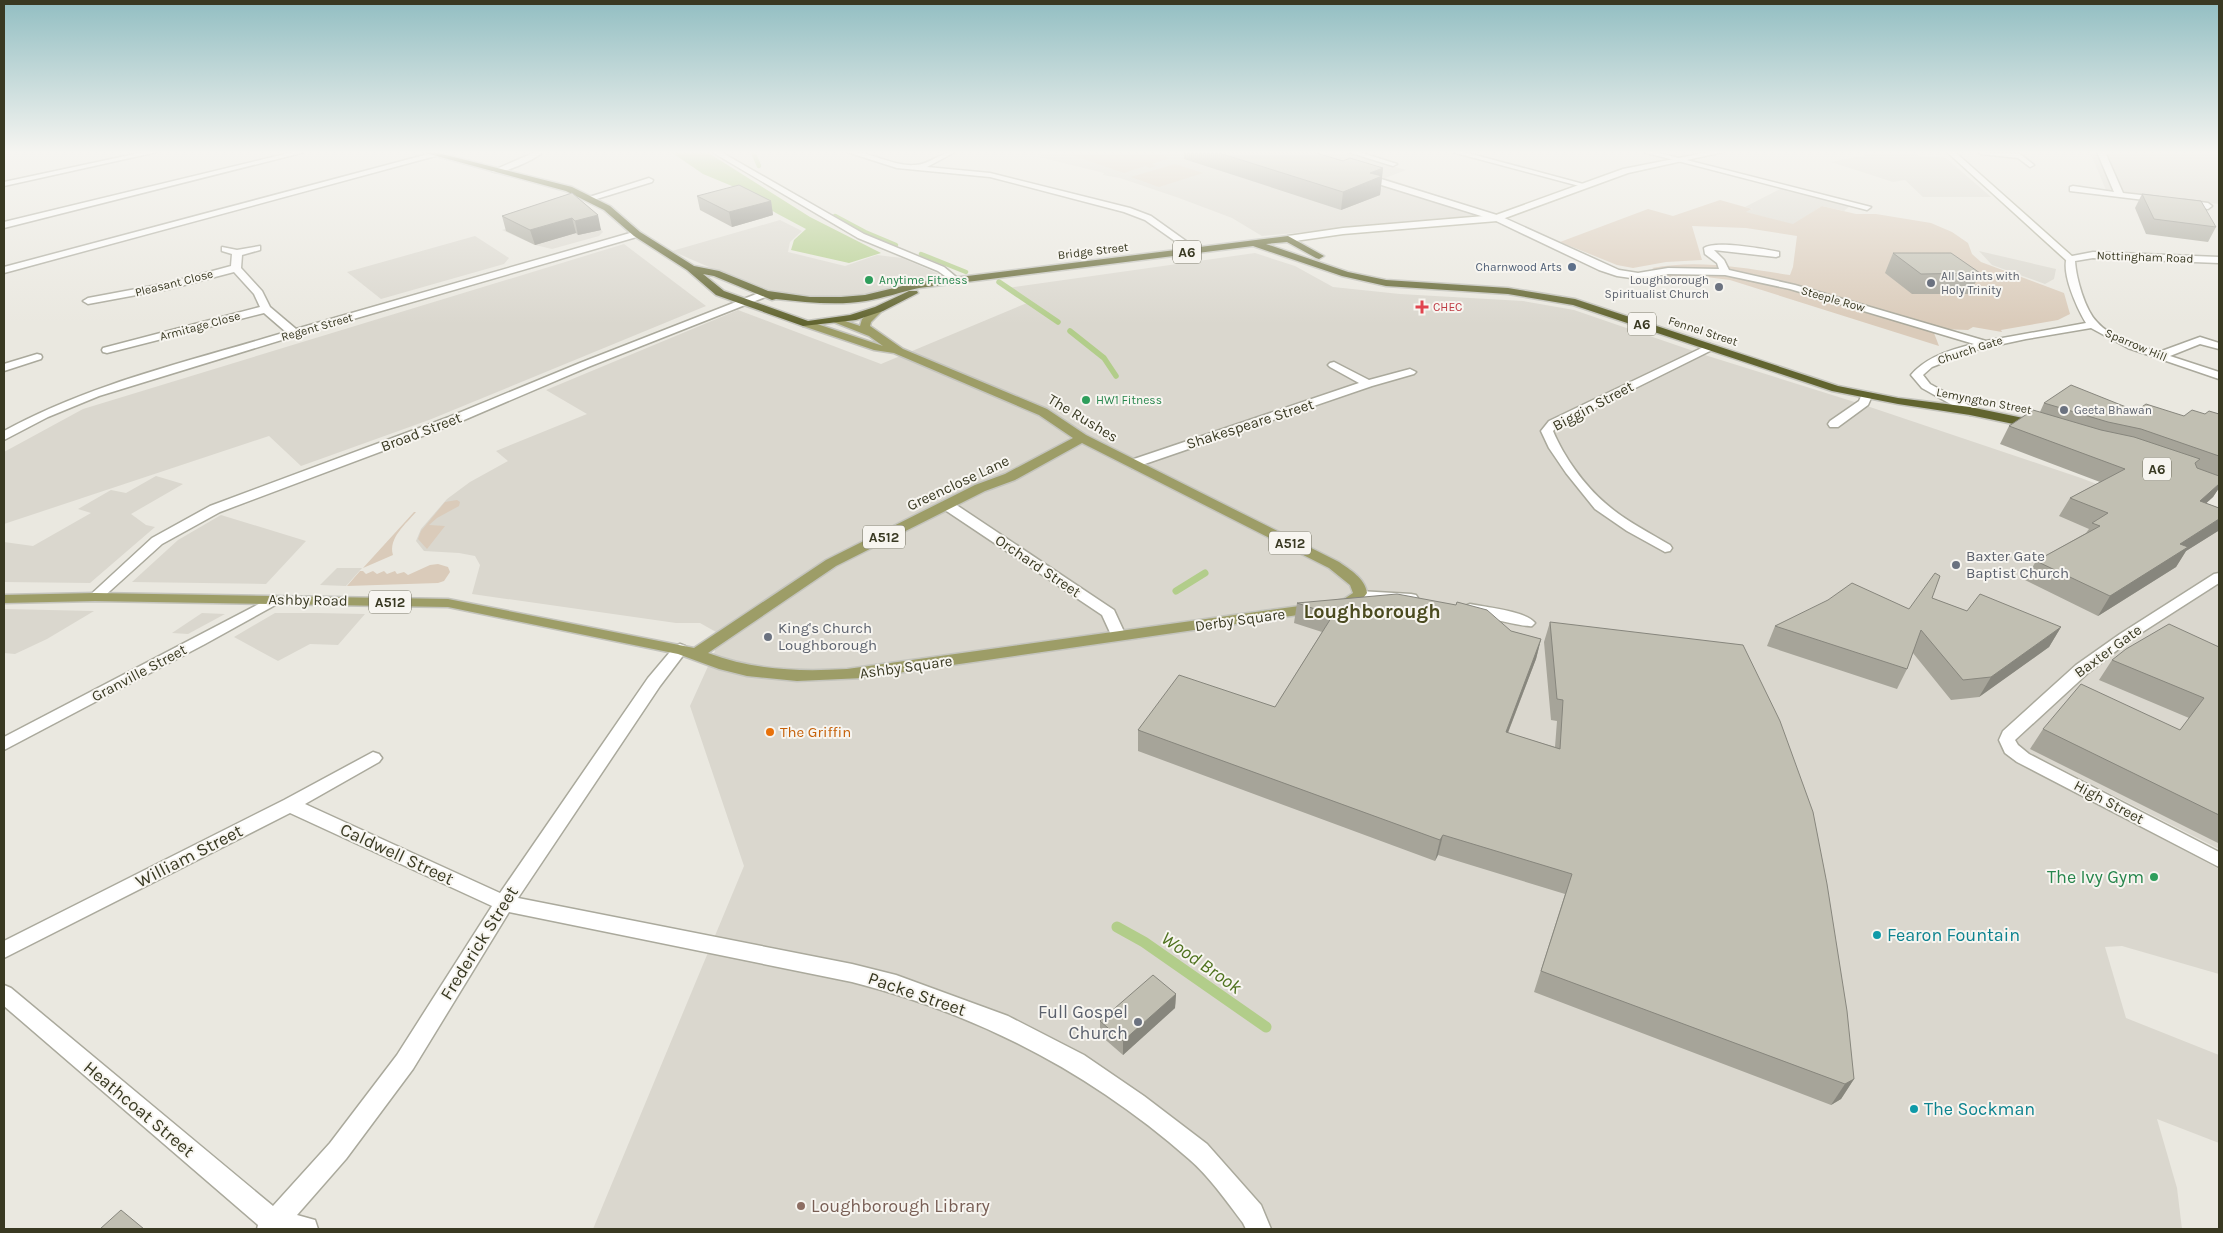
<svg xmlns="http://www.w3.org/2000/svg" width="2223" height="1233" viewBox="0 0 2223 1233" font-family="Karla,sans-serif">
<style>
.built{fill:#dad7ce}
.green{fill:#dacbba}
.water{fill:#b2cd8a}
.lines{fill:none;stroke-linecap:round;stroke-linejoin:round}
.stream-far3{stroke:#b2cd8a;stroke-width:4.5}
.stream-far2{stroke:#b2cd8a;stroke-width:5.5}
.stream-far1{stroke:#b2cd8a;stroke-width:7}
.stream{stroke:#b2cd8a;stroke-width:11}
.street-casing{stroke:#aaa99c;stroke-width:3}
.secondary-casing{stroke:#acab97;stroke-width:3}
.primary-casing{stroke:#c4c4bd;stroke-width:3}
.highway-casing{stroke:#c4c4bd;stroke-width:3}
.street{fill:#fff;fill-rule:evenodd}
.secondary{fill:#fff;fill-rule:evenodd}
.primary{fill:#9d9d67;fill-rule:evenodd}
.highway{fill:#61642f;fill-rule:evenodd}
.wall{fill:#a6a499}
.shaded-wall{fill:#87867d}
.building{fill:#c1bfb2;stroke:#87867d}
.service-dot{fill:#5c6f8a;stroke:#f7f5f0;stroke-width:2}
.leisure-dot{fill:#2e9e5b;stroke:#f7f5f0;stroke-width:2}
.worship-dot{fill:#6b7280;stroke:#f7f5f0;stroke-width:2}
.health-dot{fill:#e0444e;stroke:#f7f5f0;stroke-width:2}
.food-dot{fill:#e8710a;stroke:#f7f5f0;stroke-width:2}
.culture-dot{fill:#0f9aa8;stroke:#f7f5f0;stroke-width:2}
.education-dot{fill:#8d6e63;stroke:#f7f5f0;stroke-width:2}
.labels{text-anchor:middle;stroke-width:4;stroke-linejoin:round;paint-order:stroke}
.far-street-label{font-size:12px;fill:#393922;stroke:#f7f5f0}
.far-service-label{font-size:12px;fill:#4e5e75;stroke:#f7f5f0;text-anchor:end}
.far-worship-label{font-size:12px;fill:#5b616d;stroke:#f7f5f0;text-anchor:start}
.far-leisure-label{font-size:12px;fill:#27864d;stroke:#f7f5f0;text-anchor:start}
.far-health-label{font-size:12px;fill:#be3a42;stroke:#f7f5f0;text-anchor:start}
.shield{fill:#f7f5f0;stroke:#727160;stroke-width:1}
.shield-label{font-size:14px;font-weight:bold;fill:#393922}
.street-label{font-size:15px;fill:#393922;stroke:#f7f5f0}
.worship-label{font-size:15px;fill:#5b616d;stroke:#f7f5f0;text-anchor:start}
.food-label{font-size:15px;fill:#c56008;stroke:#f7f5f0;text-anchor:start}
.near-street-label{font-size:18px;fill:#393922;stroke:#f7f5f0}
.near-leisure-label{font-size:18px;fill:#27864d;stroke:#f7f5f0;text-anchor:end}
.near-culture-label{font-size:18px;fill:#0d838f;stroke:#f7f5f0;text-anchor:start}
.near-worship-label{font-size:18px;fill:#5b616d;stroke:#f7f5f0;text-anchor:end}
.near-education-label{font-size:18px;fill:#785e54;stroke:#f7f5f0;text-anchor:start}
.near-water-label{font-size:19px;font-style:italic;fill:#4f721f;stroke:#f7f5f0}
.district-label{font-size:20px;font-weight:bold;fill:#4a4a1f;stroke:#f7f5f0}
</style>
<rect width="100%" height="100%" fill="#eae8e0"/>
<g class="built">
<path d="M1046,152H1345L1406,170L1385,178L1490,212L1464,217L1262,236L1232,218L1179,198L1120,178L1103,175L1104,173L1039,157Z"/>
<path d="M1881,152L1946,158L1991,197H1923L1905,180L1893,182L1831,162Z"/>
<path d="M2090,152H2219V204L2106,190Z"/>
<path d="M1782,188L1851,205L1844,211L1822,206L1793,225L1745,212L1753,209L1745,207Z"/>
<path d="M576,207L601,229L603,232L599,236L552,249L535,245L502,230Z"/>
<path d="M780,220L802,231L790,242L788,252L845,266L877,255L902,258L939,274L932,281L851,297L803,298L775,292L732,277L672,251Z"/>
<path d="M475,236L509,258L504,264L381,299L347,272Z"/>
<path d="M624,244L706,306L429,420L301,466L269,436L4,524V452L83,409Z"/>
<path d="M1979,251L2056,269L2054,279L2045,284L1992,265Z"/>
<path d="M1255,253L1295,266L1333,287L1400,294L1523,301L1574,310L1708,356L1864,405L2081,478L2219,531V849L2038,757L2024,766L2219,869V974L2122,946L2105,947L2126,1018L2219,1055V1143L2157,1119L2177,1188L2182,1229H593L744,866L690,706L715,651L716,632L700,623H676L472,594L480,565L475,556L459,553L424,551L416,541L421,529L447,499L470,482L508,461L496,451L587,414L546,390L738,310L881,364L1027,303L1007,288Z"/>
<path d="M156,476L183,484L131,514L146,525L155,527L90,583L4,582V542L33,546L91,513L78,509L111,490L126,493Z"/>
<path d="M221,515L306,541L266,584L132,582L178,540Z"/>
<path d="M337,568H362L346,586L320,585Z"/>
<path d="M4,609L94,611L47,639L15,654L4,653Z"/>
<path d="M202,613L225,614L188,634L172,633Z"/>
<path d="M275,613H317L365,614L338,645L310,644L278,661L234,637Z"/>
</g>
<g class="green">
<path d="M1063,152H1151L1170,158L1152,164L1156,166L1150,168L1145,166L1124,173Z"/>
<path d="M1175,164L1203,173L1159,187L1131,177Z"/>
<path d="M1720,200L1752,209L1746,212L1793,224L1822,206L1856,214H1876L1931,223L1952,232L1968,243L1972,254L1981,262L2064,293L2070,314L2058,320L2001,330L2002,332L1973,327L1968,330L1941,329L1934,333L1939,346L1730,280L1698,276L1669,278L1652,268C1699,259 1744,268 1790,275L1793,267L1797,236L1746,228L1692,226L1702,260L1666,262L1633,268L1617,265L1560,242L1648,209L1673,216Z"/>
<path d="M457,500L460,502L459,506L437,518L429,525L445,526L427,549L418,539L421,531L445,502Z"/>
<path d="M414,512H416C406,524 388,538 393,555L363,568Z"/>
<path d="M438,564L448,567L450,572L444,581L438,583L347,586L360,571H363L366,574L373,571L377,574L384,571L387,574L395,571L397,574L404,572L408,575L430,565Z"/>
</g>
<path class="water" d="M671,152H707L810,217L881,253L849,263L791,250L794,240L806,229L776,213L732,186L703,174Z"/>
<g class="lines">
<g class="stream-far3">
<path d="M753,152L759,166"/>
<path d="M835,216L865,232L896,245"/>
<path d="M921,254L966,272"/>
</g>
<g class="stream-far2">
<path d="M999,282L1058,322"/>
<path d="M1070,331L1104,358L1116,376"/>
</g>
<path class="stream-far1" d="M1176,591L1205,573"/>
<path class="stream" d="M1117,927L1144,942L1266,1027"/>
<defs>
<g id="street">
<path d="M144,152H157L4,186V182Z"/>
<path d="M293,152H305L4,228V222Z"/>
<path d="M535,152H543C536,159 500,176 492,171Z"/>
<path d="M712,152H721L864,234L944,267L961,281L956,284L938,271L858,238Z"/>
<path d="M847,152C870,150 891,167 915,165C929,165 940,152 955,152L927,167L990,173L1130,208L1151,216L1200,251L1198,253H1192L1145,220L1124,212L990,177L897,168Z"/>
<path d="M1348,152H1359L1397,164L1393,166Z"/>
<path d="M1452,152H1464L1587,185L1583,187Z"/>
<path d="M1643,152H1655L1871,207L1867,210Z"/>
<path d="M1977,152L2020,154L2034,165L2030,167L2018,158L1981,154Z"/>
<path d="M2097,152H2105L2123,193L2158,197L2162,200L2161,202L2070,191V187L2073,186L2114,192Z"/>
<path d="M432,153L439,155L4,273V267Z"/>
<path d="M1359,174H1365L1500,216L1619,270L1638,273L1668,268L1719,269L1717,263L1705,254L1704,248C1715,240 1765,249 1779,252V256L1776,257L1714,250L1724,260L1729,270L1795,285L1986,341L2086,323C2077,308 2061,273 2067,257L2093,252L2219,257V263L2093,258L2075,261C2076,278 2085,310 2097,322C2111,338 2139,346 2159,352L2200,337L2219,343V349L2200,344L2170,356L2219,372V379L2128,348L2091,328L2026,339L1975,350L1932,367L1923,375L1930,384L1974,408L1976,411L1974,414L1970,415L1922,388L1911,375C1926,357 1952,349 1974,344L1790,289L1725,275L1668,274L1638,279L1617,276L1599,270L1494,220L1359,178Z"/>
<path d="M649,178L653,180L652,182L590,201L586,198Z"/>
<path d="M2184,200L2208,203L2212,206L2208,209L2181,205V201Z"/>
<path d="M637,231L642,234L640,236L298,335L99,396L48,417L4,440V431C91,383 191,361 286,332L264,313L107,353L103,352L102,350L103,348L260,307L254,294L234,272L169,289L88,304L83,301L88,298L168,283L231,266L232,254L222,251V247L237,250L260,246V250L242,255L241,268L262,291L270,307L296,329Z"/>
<path d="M764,291L769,294L768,296L588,367L457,423L220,512L162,544L100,600H90L88,597L152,538L210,506L449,417L580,363Z"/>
<path d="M1710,344L1715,347L1714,349L1557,427L1553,431C1564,457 1584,485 1605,503C1624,520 1648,532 1670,545L1672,548L1670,551L1665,552L1627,531L1595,509L1566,473L1549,448L1541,431L1549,421Z"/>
<path d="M37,354L41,355L42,357L41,359L4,371V364Z"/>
<path d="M1334,362L1369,380L1410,369L1416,372L1414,374L1372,386L1136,467L1132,468L1126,464L1128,461L1359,383L1330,367L1328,365L1330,363Z"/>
<path d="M1866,393L1872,396L1868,405L1838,427H1830L1828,424L1830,421L1859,401L1862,394Z"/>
<path d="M947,501L952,502L1114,610L1126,636L1123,639H1113L1102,615L942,508L940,505L942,502Z"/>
<path d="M2219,573V583L2130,640L2088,673L2015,740L2018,745L2029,754L2219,852V867L2017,762L2005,753L1999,740L2003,731L2076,665L2120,634L2214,574Z"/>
<path d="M1359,591L1411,594L1416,595L1418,598L1416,601L1411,602L1354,598L1352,595L1354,592Z"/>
<path d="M274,596L279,597L281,600L279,603L205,644L4,750V737Z"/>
<path d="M1470,604C1485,607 1526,611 1535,623L1532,626C1527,628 1475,615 1465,612L1463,609L1465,606Z"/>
<path d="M680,644L685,646L688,649L660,686L518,898L852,964L896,975L1008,1016L1084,1055L1144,1096L1207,1144L1261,1205L1271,1229H1246L1243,1223C1227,1202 1209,1176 1189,1159C1091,1073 978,1014 852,982L509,912L413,1069L346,1159L297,1215L315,1220L318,1229H257L258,1225L4,1006V985L11,988L273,1206L330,1143L397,1055L492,906L290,813L4,958V941L284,800L373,752L379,754L382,758L379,762L305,804L500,893L648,678L675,646Z"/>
</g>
<g id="secondary">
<path d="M1709,152H1723L1628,173L1497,221L1343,234L1288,242L1283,239L1288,236L1343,228L1496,215L1623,169Z"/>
<path d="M1947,152H1955L2073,257V261H2067Z"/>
</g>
<path id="primary" d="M879,306L884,309L871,322L870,326L903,349L1047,409L1086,435L1339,562C1350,570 1365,578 1367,593C1360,604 1345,612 1332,608L1330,605L1332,602L1344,599L1353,593L1350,585L1329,568L1082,443L1015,480L985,491L836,566L708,653C753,670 799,672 847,669L1314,604L1319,606L1321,609L1319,612L863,678L797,681L747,676L719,669L678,654L448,607L95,601L4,603V595L95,593L448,599L694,648L826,560L975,485L1005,474L1073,438L1039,415L894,353L874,350L803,326L802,324L807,321L811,322L883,346L869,336L831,321L836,318L860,326L862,319Z"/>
<path id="highway" d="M422,152H434L572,187L610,206L640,232L694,266L719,271L768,291L810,297H841L865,295L919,282L1288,236L1324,256L1319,259L1316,258L1287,242L1266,244L1348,272L1386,280L1508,288L1575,299L1838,386L1898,398L1970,407L2037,421L2043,425L2037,429L1970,415L1898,404L1832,391L1573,305L1508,294L1386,286L1342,276L1253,246L919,288C901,292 884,298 866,301C836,306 805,302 776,299L772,300L714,276L703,274L724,291L808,321L850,315L875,307L909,291H917L918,293L883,311L856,320L803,326L716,295L687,270L634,236L604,210L566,191Z"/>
</defs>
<use href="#street" class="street-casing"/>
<use href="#secondary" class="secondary-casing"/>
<use href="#primary" class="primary-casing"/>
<use href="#highway" class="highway-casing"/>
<use href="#street" class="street"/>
<use href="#secondary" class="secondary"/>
<use href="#primary" class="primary"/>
<use href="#highway" class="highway"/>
</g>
<g class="wall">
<path d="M1184,152H1313L1343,161L1383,168L1380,195L1341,210L1184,159Z"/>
<path d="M572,193L601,230L578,235L576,233L535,245L506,231L502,216Z"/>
<path d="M2142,194L2216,227L2208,242L2146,234L2135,208Z"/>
<path d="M697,196L771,201L773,215L732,227L700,210Z"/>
<path d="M1893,253L1980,273L1970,294H1912L1885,273Z"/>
<path d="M2044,403L2136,411L2184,416L2205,414H2219V488L2213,497L2206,503L2219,508V529L2218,531L2186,551L2176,567L2098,616L2025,580L2036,561L2086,533L2089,529L2059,516L2070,498L2100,482L2000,444L2009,426L2040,412Z"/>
<path d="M1932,598L1967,611L2061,627L2049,647L1979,697L1951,700L1913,653L1907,669L1897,689L1767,646L1775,626L1909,609Z"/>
<path d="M1297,603L1511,631L1541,639L1536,659L1508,733L1555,747L1557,721L1551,720L1544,642L1550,622L1854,1079L1841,1099L1831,1105L1534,992L1565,894L1438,855L1435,861L1138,751V730L1275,707L1322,632L1294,623Z"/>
<path d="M2219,647V841L2218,843L2030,749L2043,729L2180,730L2189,718L2099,680L2112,660Z"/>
<path d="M1176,994L1175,1008L1123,1055L1100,1035V1021Z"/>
</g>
<g class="shaded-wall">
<path d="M1383,168L1380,195L1341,210L1343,192L1370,173Z"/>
<path d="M771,201L773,215L732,227L729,212Z"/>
<path d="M598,215L601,230L578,235L575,221Z"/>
<path d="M572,218L576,233L535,245L530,230Z"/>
<path d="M2219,484V488L2213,497L2188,520L2200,501Z"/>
<path d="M2219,519V529L2218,531L2186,551L2176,567L2098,616L2110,596L2180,544Z"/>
<path d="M2061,627L2049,647L1979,697L1991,677Z"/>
<path d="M1541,639L1536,659L1500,753L1506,732Z"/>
<path d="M1443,835L1438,855L1435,861L1440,840Z"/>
<path d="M1176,994L1175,1008L1123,1055V1041Z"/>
<path d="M1854,1079L1841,1099L1831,1105L1845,1084Z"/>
</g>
<g class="building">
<path d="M1216,152H1313L1343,161L1350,158L1383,168L1370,173L1382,176L1343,192Z"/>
<path d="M739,185L771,201L729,212L697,196Z"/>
<path d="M572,193L598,215L575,221L572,218L530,230L502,216Z"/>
<path d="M2142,194L2201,201L2216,227L2154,219Z"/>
<path d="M1893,253H1951L1980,273L1921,274Z"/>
<path d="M2071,385L2136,411L2146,404L2184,416L2192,410L2205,414L2209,411L2219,414V456L2141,429L2108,422L2044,403Z"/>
<path d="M2033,410L2101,430L2134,437L2200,459L2195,463L2197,468L2219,476V484L2200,501L2219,508V519L2180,544L2188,547L2110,596L2036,561L2100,526L2092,523L2108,513L2070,498L2125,469L2009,426Z"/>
<path d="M1935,573L1940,576L1932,598L1967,611L1980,594L2061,627L1991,677L1963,680L1921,630L1907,669L1775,626L1828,600L1852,583L1909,609Z"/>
<path d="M1397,594L1456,605L1457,602L1487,610L1511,631L1541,639L1506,732L1560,749L1563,700L1557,699L1550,622L1743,645L1780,721L1813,812L1827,884L1847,1011L1854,1079L1845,1084L1541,971L1572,874L1443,835L1440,840L1138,730L1179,675L1275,707L1333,615L1297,603Z"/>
<path d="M2169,624L2219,647V815L2043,729L2081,684L2180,730L2204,698L2112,660L2126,649Z"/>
<path d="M1153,975L1176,994L1123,1041L1100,1021Z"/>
<path d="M121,1210L144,1229H100Z"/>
</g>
<linearGradient id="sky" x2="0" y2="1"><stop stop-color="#92bec2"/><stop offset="0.47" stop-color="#f6f5f1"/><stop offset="1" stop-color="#f6f5f1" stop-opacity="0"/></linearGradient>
<rect width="2223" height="324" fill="url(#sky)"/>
<circle class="service-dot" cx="1572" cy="267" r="5"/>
<g class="leisure-dot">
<circle cx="869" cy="280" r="5"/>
<circle cx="1086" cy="400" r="5"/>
<circle cx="2154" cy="877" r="5"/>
</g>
<g class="worship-dot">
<circle cx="1931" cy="283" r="5"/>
<circle cx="1719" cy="287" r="5"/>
<circle cx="2064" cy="410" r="5"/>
<circle cx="1956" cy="565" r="5"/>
<circle cx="768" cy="637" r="5"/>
<circle cx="1138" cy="1022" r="5"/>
</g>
<path class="health-dot" d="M1419.5 299.5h5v5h5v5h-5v5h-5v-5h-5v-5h5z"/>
<circle class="food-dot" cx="770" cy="732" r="5"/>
<g class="culture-dot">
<circle cx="1877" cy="935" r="5"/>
<circle cx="1914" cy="1109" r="5"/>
</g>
<circle class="education-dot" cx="801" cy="1206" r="5"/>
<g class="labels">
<g class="far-street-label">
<text transform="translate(1093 251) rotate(-7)" y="4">Bridge Street</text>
<text transform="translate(2145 257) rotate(2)" y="4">Nottingham Road</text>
<text transform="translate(174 283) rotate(-14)" y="4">Pleasant Close</text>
<text transform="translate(1833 299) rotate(16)" y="4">Steeple Row</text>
<text transform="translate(200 326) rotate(-15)" y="4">Armitage Close</text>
<text transform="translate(317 327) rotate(-16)" y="4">Regent Street</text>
<text transform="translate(1703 331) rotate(18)" y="4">Fennel Street</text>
<text transform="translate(2136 345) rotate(23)" y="4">Sparrow Hill</text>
<text transform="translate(1970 350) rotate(-18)" y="4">Church Gate</text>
<text transform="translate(1984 401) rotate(11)" y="4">Lemyngton Street</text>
</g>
<g class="far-service-label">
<text x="1562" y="271">Charnwood Arts</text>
</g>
<g class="far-worship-label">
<text x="1941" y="280">All Saints with<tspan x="1941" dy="14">Holy Trinity</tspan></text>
<text x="1709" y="284" text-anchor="end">Loughborough<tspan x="1709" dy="14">Spiritualist Church</tspan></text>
<text x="2074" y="414">Geeta Bhawan</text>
</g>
<g class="far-leisure-label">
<text x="879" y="284">Anytime Fitness</text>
<text x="1096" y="404">HW1 Fitness</text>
</g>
<g class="far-health-label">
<text x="1433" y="311">CHEC</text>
</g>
<g class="shield">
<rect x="1173" y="240.5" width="28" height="23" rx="4"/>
<rect x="1628" y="312.5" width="28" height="23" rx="4"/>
<rect x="2143" y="457.5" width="28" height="23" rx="4"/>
<rect x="863" y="525.5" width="42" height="23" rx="4"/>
<rect x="1269" y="531.5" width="42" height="23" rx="4"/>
<rect x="369" y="590.5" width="42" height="23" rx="4"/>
</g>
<g class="shield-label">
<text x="1187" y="257">A6</text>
<text x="1642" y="329">A6</text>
<text x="2157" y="474">A6</text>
<text x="884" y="542">A512</text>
<text x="1290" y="548">A512</text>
<text x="390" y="607">A512</text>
</g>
<g class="street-label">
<text transform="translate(1593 406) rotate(-28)" y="5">Biggin Street</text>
<text transform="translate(1083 418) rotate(31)" y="5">The Rushes</text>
<text transform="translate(1250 424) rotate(-18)" y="5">Shakespeare Street</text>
<text transform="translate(421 432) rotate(-21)" y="5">Broad Street</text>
<text transform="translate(958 483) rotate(-25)" y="5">Greenclose Lane</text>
<text transform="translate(1038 566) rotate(34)" y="5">Orchard Street</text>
<text transform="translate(308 600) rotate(1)" y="5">Ashby Road</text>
<text transform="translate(1240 620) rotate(-8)" y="5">Derby Square</text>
<text transform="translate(2108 651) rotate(-36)" y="5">Baxter Gate</text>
<text transform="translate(906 667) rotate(-8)" y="5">Ashby Square</text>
<text transform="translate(139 673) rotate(-28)" y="5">Granville Street</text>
<text transform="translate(2109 802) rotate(28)" y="5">High Street</text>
</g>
<g class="worship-label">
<text x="1966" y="561">Baxter Gate<tspan x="1966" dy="17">Baptist Church</tspan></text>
<text x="778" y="633">King's Church<tspan x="778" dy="17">Loughborough</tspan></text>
</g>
<g class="food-label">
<text x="780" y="737">The Griffin</text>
</g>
<g class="near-street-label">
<text transform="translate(397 854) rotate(25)" y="6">Caldwell Street</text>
<text transform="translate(189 856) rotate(-27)" y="6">William Street</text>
<text transform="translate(479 943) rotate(-58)" y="6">Frederick Street</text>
<text transform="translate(917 994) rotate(19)" y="6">Packe Street</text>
<text transform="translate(139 1109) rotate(40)" y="6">Heathcoat Street</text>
</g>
<g class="near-leisure-label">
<text x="2144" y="883">The Ivy Gym</text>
</g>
<g class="near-culture-label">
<text x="1887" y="941">Fearon Fountain</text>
<text x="1924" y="1115">The Sockman</text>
</g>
<g class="near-worship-label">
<text x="1128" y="1018">Full Gospel<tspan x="1128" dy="21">Church</tspan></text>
</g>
<g class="near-education-label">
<text x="811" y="1212">Loughborough Library</text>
</g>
<g class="near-water-label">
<text transform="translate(1202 962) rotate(35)" y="7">Wood Brook</text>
</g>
<g class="district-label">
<text x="1372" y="618">Loughborough</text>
</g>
</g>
<rect width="2223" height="1233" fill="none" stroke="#393922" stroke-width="10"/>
</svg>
